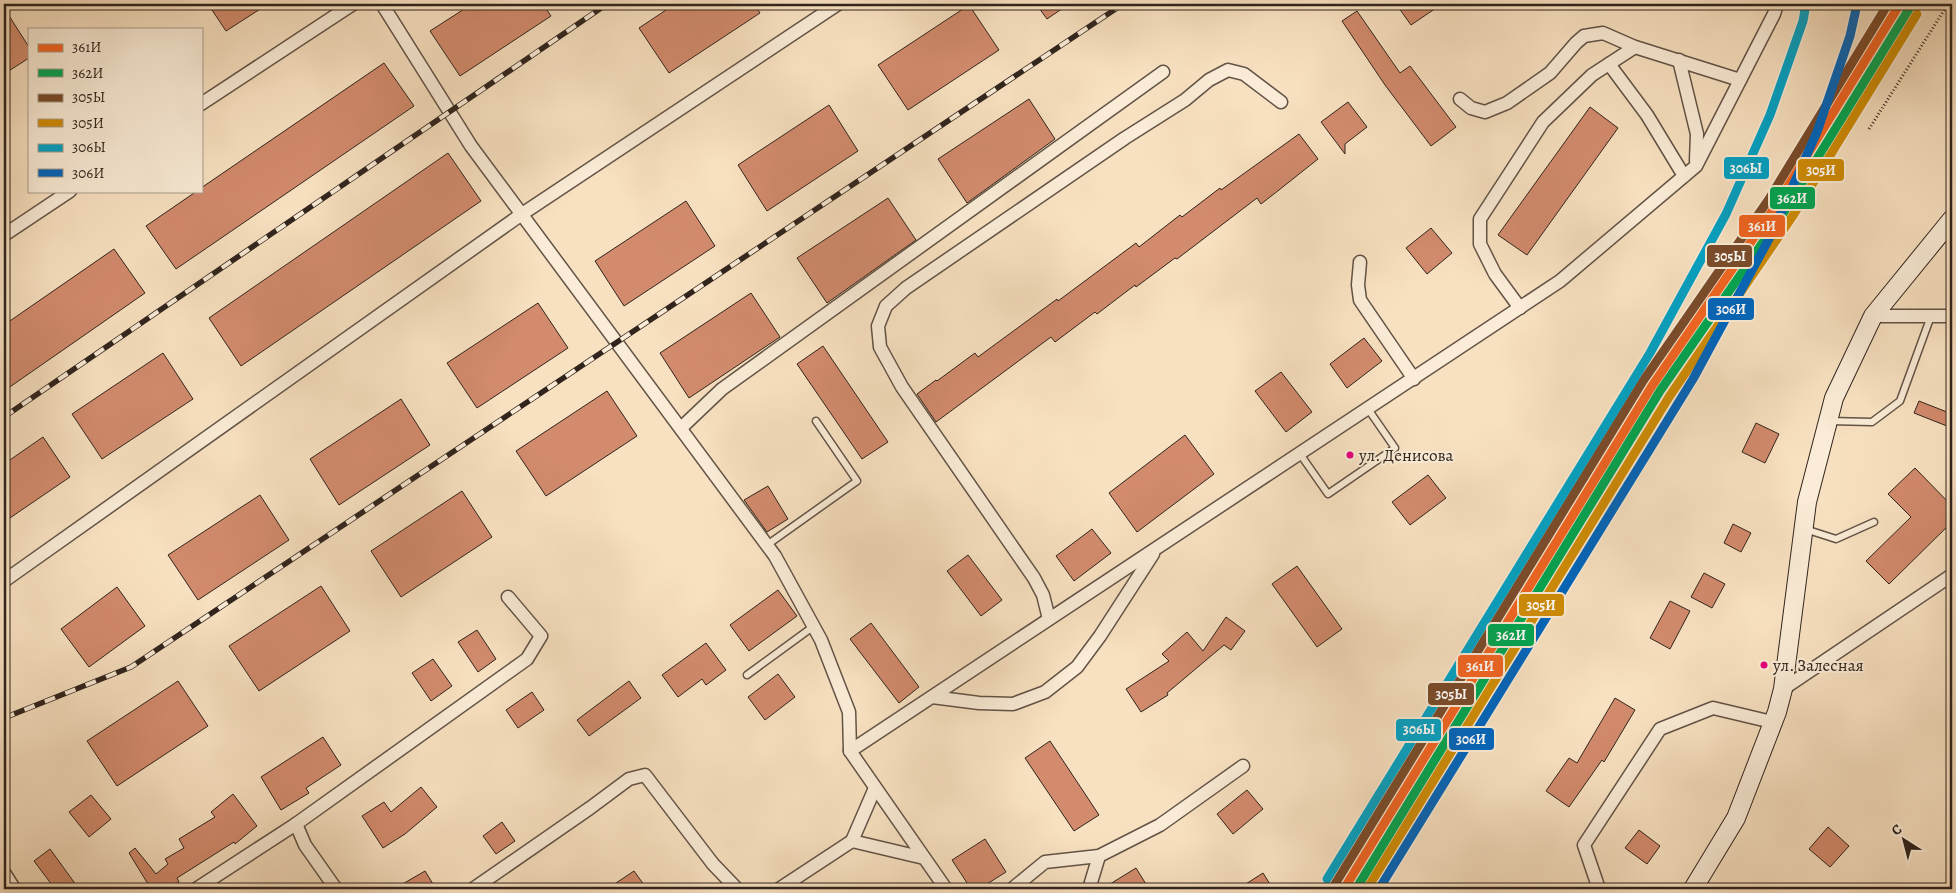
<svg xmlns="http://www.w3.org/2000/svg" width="1956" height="893" viewBox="0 0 1956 893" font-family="Alegreya,serif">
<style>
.building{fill:#d28b6d;stroke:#30241d}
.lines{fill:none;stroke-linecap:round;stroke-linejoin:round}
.lane-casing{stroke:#625346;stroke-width:9}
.street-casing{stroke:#625346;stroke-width:15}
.secondary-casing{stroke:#30241d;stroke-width:20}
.path{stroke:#30241d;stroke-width:3;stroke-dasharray:1 2.5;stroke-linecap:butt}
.lane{stroke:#faecd7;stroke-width:6}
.street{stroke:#faecd7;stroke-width:12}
.secondary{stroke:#faecd7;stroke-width:18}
.rail-casing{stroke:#30241d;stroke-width:5.5}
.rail{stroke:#faecd7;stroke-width:4;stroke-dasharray:11;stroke-linecap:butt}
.rail-1-casing{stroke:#faecd7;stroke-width:12}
.rail-2-casing{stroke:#faecd7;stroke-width:12}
.rail-3-casing{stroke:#faecd7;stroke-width:12}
.rail-4-casing{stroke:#faecd7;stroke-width:12}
.rail-5-casing{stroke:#faecd7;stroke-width:12}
.rail-6-casing{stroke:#faecd7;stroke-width:12}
.rail-1{stroke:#f26522;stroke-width:9}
.rail-2{stroke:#00a651;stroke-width:9}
.rail-3{stroke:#7a4b2a;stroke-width:9}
.rail-4{stroke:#cf8c06;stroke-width:9}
.rail-5{stroke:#02a2c5;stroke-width:9}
.rail-6{stroke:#0065bd;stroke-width:9}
.bus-dot{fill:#e5007d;stroke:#faecd7;stroke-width:2}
.labels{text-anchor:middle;stroke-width:4;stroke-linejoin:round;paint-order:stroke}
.bus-label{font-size:17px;fill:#30241d;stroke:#faecd7;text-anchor:start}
.line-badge{stroke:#faecd7;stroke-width:2}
.badge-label{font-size:14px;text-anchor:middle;font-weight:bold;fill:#fff}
</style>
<rect width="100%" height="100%" fill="#f8e1c1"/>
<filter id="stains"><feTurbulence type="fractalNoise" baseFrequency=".004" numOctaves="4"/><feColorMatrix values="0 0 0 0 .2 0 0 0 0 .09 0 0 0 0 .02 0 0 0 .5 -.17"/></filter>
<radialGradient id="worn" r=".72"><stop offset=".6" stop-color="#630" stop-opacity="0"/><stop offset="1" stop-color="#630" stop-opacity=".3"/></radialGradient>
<g class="building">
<path d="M208,4H268L226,31Z"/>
<path d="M472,4H543L551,16L460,76L430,31Z"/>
<path d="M675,4H754L760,13L669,73L639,28Z"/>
<path d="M1036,4H1069L1047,19Z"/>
<path d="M1396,4H1442L1411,25Z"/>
<path d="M969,5L999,50L908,110L878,65Z"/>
<path d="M4,8L29,47V58L4,74Z"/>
<path d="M1357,11L1400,73L1410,66L1456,127L1431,146L1385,85L1342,21Z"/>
<path d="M384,63L414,106L176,269L146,226L197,191H201V188Z"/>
<path d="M1029,99L1055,139L967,203L938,159Z"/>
<path d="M1348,102L1367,127L1345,144V154L1321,122Z"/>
<path d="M829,105L858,151L767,211L738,165Z"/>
<path d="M1590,107L1618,128L1527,255L1498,235Z"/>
<path d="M1299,134L1318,159L1279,190L1261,204L1257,198L1177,259L1175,258L1136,287L1135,285L1097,314L1095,312L1055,342L1051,337L936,422L917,394L936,380L937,381L975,353L978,357L1057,299L1058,301L1136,243L1139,247L1180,215L1182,217L1220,188L1221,190Z"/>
<path d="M448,153L481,201L241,366L209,318Z"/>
<path d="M888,198L916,240L827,303L797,258Z"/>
<path d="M686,201L715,246L624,306L595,261Z"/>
<path d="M1431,228L1452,253L1427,274L1406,248Z"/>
<path d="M114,249L145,293L4,391V325Z"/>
<path d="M751,293L780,337L689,398L660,353Z"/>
<path d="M538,303L568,348L477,408L447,363Z"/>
<path d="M1364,338L1382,361L1347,388L1330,364Z"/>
<path d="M823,346L888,442L862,459L797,364Z"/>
<path d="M163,353L193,399L102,459L72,414Z"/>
<path d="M1281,372L1312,412L1286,432L1255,391Z"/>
<path d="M607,391L637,436L546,496L516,451Z"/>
<path d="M401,399L430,445L339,505L310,459Z"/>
<path d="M1919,401L1952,414V428L1914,413Z"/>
<path d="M1756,423L1779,434L1765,463L1742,452Z"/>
<path d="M1185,435L1214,474L1137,532L1109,493Z"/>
<path d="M43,437L70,477L4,522V464Z"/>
<path d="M1915,468L1952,506V522L1889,584L1866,561L1911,517L1888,494Z"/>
<path d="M1428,475L1446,498L1410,525L1392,502Z"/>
<path d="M768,486L788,519L767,532L744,500Z"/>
<path d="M462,491L492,537L401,597L371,551Z"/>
<path d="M260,495L289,540L198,600L168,555Z"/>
<path d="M1733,524L1751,533L1741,552L1724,543Z"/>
<path d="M1092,529L1111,553L1074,581L1056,556Z"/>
<path d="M968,555L1002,600L981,616L947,571Z"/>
<path d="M1297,566L1342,629L1317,647L1272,584Z"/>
<path d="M1704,573L1725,584L1712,608L1691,597Z"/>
<path d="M321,586L350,631L259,691L229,646Z"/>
<path d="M117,587L145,626L89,667L61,629Z"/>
<path d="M778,590L797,616L749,651L730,625Z"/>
<path d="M1670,601L1690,611L1670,649L1650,638Z"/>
<path d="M1226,617L1245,631L1231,650L1224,645L1167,693L1168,695L1141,712L1126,689L1169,661L1162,654L1187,632L1203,651Z"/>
<path d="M871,623L919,687L899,703L850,639Z"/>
<path d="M477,630L496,659L478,672L458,642Z"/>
<path d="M706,643L726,670L706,685L702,679L678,697L662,675Z"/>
<path d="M433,659L452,686L431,701L412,673Z"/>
<path d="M778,674L795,697L765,720L748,697Z"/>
<path d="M178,681L208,726L117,786L87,741Z"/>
<path d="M629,681L641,698L589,736L577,720Z"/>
<path d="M532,692L544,710L518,728L506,710Z"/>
<path d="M1615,698L1635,710L1604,762L1602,760L1569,807L1546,791L1569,758L1577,763Z"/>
<path d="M323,737L341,765L306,788L309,793L281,810L261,777Z"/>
<path d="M1050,741L1099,815L1074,831L1025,758Z"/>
<path d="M421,787L437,807L405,834L383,848L362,816L384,802L391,812Z"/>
<path d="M1247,790L1263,809L1233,834L1217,814Z"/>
<path d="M233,794L257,826L235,844L234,842L177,878L179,882L166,889H151L129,853L135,848L156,874L168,864L165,859L184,848L179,839L215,817L211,812Z"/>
<path d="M91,795L111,819L89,837L69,812Z"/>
<path d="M502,822L515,841L496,854L483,836Z"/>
<path d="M1828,827L1849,846L1830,867L1809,849Z"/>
<path d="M1639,830L1660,846L1647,864L1625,848Z"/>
<path d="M985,839L1006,872L979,889H971L952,860Z"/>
<path d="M50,849L79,889H55L34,861Z"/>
<path d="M1136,868L1149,889H1102Z"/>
<path d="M425,871L436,889H394Z"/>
<path d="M634,871L647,889H607Z"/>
<path d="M1263,873L1273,889H1238Z"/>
</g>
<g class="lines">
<defs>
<g id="lane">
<path d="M1829,421L1872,422L1900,401L1931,316"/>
<path d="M1300,454L1328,494L1395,448L1368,409"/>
<path d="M1805,529L1836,539L1874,522"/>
<path d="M767,545L857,481L816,421"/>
<path d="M747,675L814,626"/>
<path d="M4,867L18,889"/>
</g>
<g id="street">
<path d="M382,4L471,146L775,556L821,640L849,712L850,751L946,889"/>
<path d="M1679,60L1697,134L1696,161"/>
<path d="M1609,64L1647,115L1684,176"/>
<path d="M1460,99L1471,108L1485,112L1507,103L1550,73L1576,43L1584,36L1603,33L1635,47L1740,80"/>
<path d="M201,104L353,4"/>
<path d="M4,235L70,191"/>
<path d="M1360,262L1358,285L1360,300L1414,379"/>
<path d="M1520,308L1495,274L1480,244V219L1543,122L1592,75L1635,47"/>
<path d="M1873,316H1952"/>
<path d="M681,428L722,389L1163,72"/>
<path d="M4,581L522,214L838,4"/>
<path d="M1049,619L1043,595L1034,578L902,387L880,347L878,326L886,306L906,288L1125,138L1185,100L1209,80L1228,70L1244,74L1281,102"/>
<path d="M1783,689L1952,575"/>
<path d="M932,697L979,703L1013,704L1045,692L1077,667L1100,636L1153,554"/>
<path d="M850,751L1560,281L1696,166L1774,14L1777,4"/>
<path d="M296,824L527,659L541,636L508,597"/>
<path d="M852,841L924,858"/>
<path d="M196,889L296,824L305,845L336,889"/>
<path d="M473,889L590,808L629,779L645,775L713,864L737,889"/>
<path d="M779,889L852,841L875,788"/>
<path d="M1012,889L1045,862L1099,856L1160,825L1243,766"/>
<path d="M1089,889L1099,856"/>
<path d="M1599,889L1584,845L1660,729L1713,708L1772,722"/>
</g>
<path id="secondary" d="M1693,889L1736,818L1777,712L1783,689L1807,502L1834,398L1873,316L1952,219"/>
</defs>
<use href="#lane" class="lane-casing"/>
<use href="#street" class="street-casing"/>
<use href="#secondary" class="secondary-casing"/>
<path class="path" d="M1869,129L1948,4"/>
<use href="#lane" class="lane"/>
<use href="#street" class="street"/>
<use href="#secondary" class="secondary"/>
<defs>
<g id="rail">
<path d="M1801,165L1908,15L1914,4"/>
<path d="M4,417L607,4"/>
<path d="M1616,457L1652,386"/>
<path d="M4,718L131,667L1123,4"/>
<path d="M1358,889L1572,543L1777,204"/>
</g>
</defs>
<use href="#rail" class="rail-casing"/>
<use href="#rail" class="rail"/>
<defs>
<path id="rail-1" d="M1344,889L1652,386L1777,204L1900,4"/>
<path id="rail-2" d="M1356,889L1660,391L1786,209L1909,9"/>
<path id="rail-3" d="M1335,884L1643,381L1769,199L1888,4"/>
<path id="rail-4" d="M1367,889L1669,397L1794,214L1917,14"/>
<path id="rail-5" d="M1327,879L1650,353L1726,214L1770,115L1803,21L1806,4"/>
<path id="rail-6" d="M1379,889L1693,379L1770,237L1817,132L1850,36L1856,9"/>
</defs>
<use href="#rail-1" class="rail-1-casing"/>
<use href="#rail-2" class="rail-2-casing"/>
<use href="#rail-3" class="rail-3-casing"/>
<use href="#rail-4" class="rail-4-casing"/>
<use href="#rail-5" class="rail-5-casing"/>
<use href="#rail-6" class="rail-6-casing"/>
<use href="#rail-1" class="rail-1"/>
<use href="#rail-2" class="rail-2"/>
<use href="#rail-3" class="rail-3"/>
<use href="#rail-4" class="rail-4"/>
<use href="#rail-5" class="rail-5"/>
<use href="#rail-6" class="rail-6"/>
</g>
<g class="bus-dot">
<circle cx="1350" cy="455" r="4.5"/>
<circle cx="1764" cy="665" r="4.5"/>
</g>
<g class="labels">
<g class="bus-label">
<text x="1359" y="461">ул. Денисова</text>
<text x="1773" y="671">ул. Залесная</text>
</g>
</g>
<g class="line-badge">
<rect x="1723" y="156" width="47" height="24" rx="5" fill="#02a2c5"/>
<rect x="1797" y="158" width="48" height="24" rx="5" fill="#cf8c06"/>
<rect x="1769" y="186" width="47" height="24" rx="5" fill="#00a651"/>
<rect x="1738" y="214" width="48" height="24" rx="5" fill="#f26522"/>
<rect x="1706" y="244" width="47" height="24" rx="5" fill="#7a4b2a"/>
<rect x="1707" y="297" width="48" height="24" rx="5" fill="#0065bd"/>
<rect x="1518" y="593" width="47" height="24" rx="5" fill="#cf8c06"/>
<rect x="1487" y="623" width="48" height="24" rx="5" fill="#00a651"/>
<rect x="1457" y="654" width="47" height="24" rx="5" fill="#f26522"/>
<rect x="1427" y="682" width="48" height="24" rx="5" fill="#7a4b2a"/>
<rect x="1395" y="718" width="47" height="24" rx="5" fill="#02a2c5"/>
<rect x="1448" y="727" width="47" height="24" rx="5" fill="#0065bd"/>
</g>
<g class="badge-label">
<text x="1746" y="173">306Ы</text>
<text x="1821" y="175">305И</text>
<text x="1792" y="203">362И</text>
<text x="1762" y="231">361И</text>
<text x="1730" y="261">305Ы</text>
<text x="1731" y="314">306И</text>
<text x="1541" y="610">305И</text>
<text x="1511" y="640">362И</text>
<text x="1480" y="671">361И</text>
<text x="1451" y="699">305Ы</text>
<text x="1419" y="734">306Ы</text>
<text x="1471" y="744">306И</text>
</g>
<rect width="1956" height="893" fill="none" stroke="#f8e1c1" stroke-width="20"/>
<rect x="5" y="5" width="1946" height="883" fill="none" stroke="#30241d" stroke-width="2.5"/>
<rect x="10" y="10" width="1936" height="873" fill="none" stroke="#30241d"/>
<rect x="28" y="28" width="175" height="165" fill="#faecd7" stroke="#a99c8d"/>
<rect x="38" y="44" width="25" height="8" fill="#f26522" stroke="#a99c8d"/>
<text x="72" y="52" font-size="15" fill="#30241d">361И</text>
<rect x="38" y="69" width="25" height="8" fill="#00a651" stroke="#a99c8d"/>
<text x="72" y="78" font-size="15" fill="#30241d">362И</text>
<rect x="38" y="94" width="25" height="8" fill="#7a4b2a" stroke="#a99c8d"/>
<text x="72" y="102" font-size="15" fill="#30241d">305Ы</text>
<rect x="38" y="119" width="25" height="8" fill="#cf8c06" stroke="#a99c8d"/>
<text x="72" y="128" font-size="15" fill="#30241d">305И</text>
<rect x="38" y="144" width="25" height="8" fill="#02a2c5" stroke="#a99c8d"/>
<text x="72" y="152" font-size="15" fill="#30241d">306Ы</text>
<rect x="38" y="169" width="25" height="8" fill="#0065bd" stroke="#a99c8d"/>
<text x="72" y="178" font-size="15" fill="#30241d">306И</text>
<g transform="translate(1904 840) rotate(324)" stroke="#faecd7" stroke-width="4" paint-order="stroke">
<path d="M0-4L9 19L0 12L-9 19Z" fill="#30241d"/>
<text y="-8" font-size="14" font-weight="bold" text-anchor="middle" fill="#30241d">С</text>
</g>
<rect width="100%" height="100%" filter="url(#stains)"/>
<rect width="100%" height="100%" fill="url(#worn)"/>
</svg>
